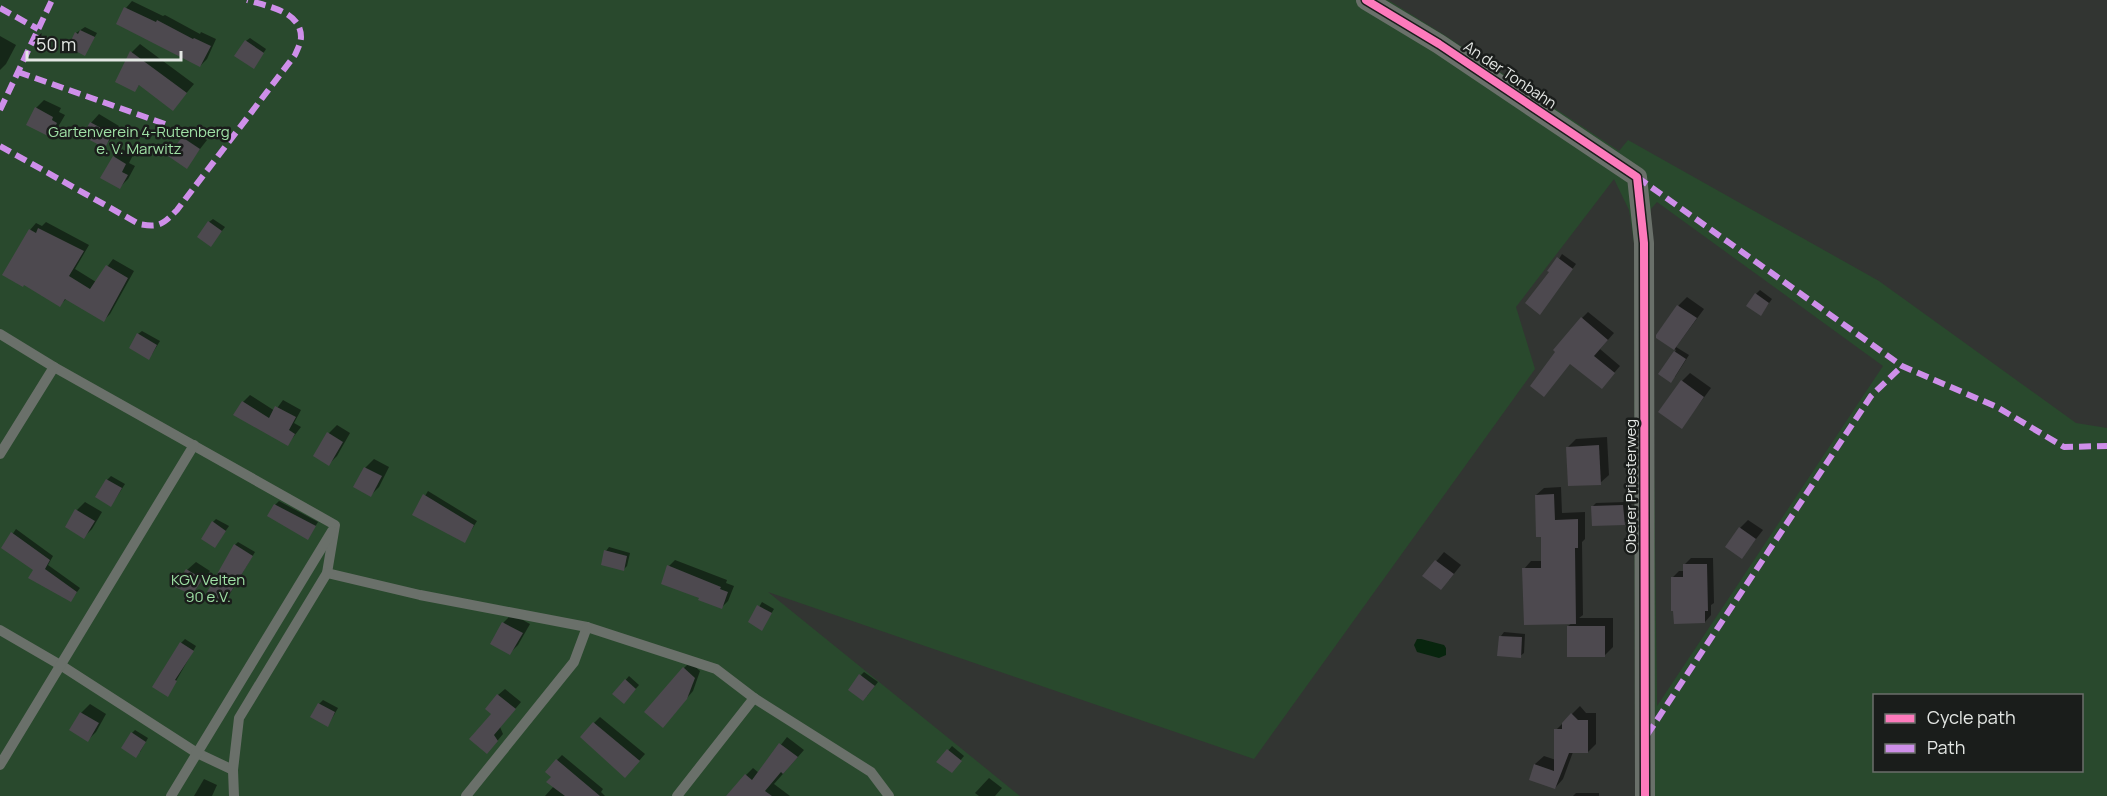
<svg xmlns="http://www.w3.org/2000/svg" width="2107" height="796" viewBox="0 0 2107 796" font-family="Manrope,sans-serif">
<style>
.green{fill:#29492d;fill-rule:evenodd}
.water{fill:#08250e}
.shadow{fill:#0007;fill-rule:evenodd}
.building{fill:#4d494f}
.lines{fill:none;stroke-linecap:round;stroke-linejoin:round}
.lane{stroke:#6a706a;stroke-width:10}
.street{stroke:#6a706a;stroke-width:20}
.quiet{stroke:#ce8fe9;stroke-width:6;stroke-dasharray:12 6;stroke-linecap:butt}
.cycleway-casing{stroke:#1a1d1b;stroke-width:11}
.cycleway{stroke:#fd7abc;stroke-width:8}
.labels{text-anchor:middle;stroke-width:5;stroke-linejoin:round;paint-order:stroke}
.street-label{font-size:15px;fill:#e4e7e4;stroke:#1a1d1b}
.park-label{font-size:15px;fill:#9fe0a5;stroke:#1a1d1b}
</style>
<rect width="100%" height="100%" fill="#323532"/>
<path class="green" d="M0,0H1388L1446,36L1619,151L1628,140L1879,281L2076,423L2107,428V796H1635L1634,243L1629,210L1614,179L1516,307L1535,369L1254,759L768,592L1020,796H0ZM1657,202L1883,366L1657,706L1651,209ZM1874,696H2082V770H1874Z"/>
<path class="water" d="M1417,639H1421L1444,645L1446,648V655L1439,658L1417,652L1414,645Z"/>
<g class="shadow">
<path d="M132,1L163,16L165,15L200,34L201,32L216,39L207,59L200,66L126,8Z"/>
<path d="M85,27L97,33L85,54L70,46L76,33Z"/>
<path d="M0,36L16,45L6,64L0,70Z"/>
<path d="M250,38L266,49L257,63L246,41Z"/>
<path d="M140,44L194,84L173,109L140,84L135,90L117,81L132,52Z"/>
<path d="M44,100L61,108L59,112L65,115L58,127L50,136L36,108Z"/>
<path d="M99,114L119,126L112,138L104,146L91,123ZM114,127L117,128L111,139H108Z"/>
<path d="M191,130L207,140L186,167L170,155Z"/>
<path d="M122,149L133,155L129,163L135,166L128,179L120,187L114,157Z"/>
<path d="M213,219L225,227L214,241L209,222Z"/>
<path d="M46,222L89,245L75,269L96,282L113,259L134,271L110,314L104,320L67,298L60,305L30,230L36,223L42,226Z"/>
<path d="M1562,254L1576,264L1543,309L1551,272Z"/>
<path d="M1760,290L1772,299L1764,310L1756,294Z"/>
<path d="M1687,297L1704,309L1676,347L1689,355L1675,377V352L1676,350L1658,338L1679,305Z"/>
<path d="M1588,312L1614,333L1600,349L1620,366L1602,387L1582,318Z"/>
<path d="M142,331L160,341L152,354L138,334Z"/>
<path d="M1690,373L1711,388L1682,427V381Z"/>
<path d="M250,395L275,411L283,400L301,410L294,423L301,427L288,444L243,402Z"/>
<path d="M337,425L350,433L337,456L329,464V433Z"/>
<path d="M1607,437L1609,475L1600,483L1568,447L1576,439Z"/>
<path d="M374,459L389,467L379,487L371,495L355,487L365,468Z"/>
<path d="M111,476L125,484L114,501L107,480Z"/>
<path d="M1561,487L1562,513L1585,512V539L1582,542L1583,615L1579,618H1613V647L1605,655L1568,626L1573,622L1524,569L1531,561H1542V535L1536,495L1544,488Z"/>
<path d="M428,491L477,521L464,542L414,514Z"/>
<path d="M279,501L318,522L308,538L275,505Z"/>
<path d="M85,502L102,512L92,529L84,537L77,510Z"/>
<path d="M1626,502L1628,520L1624,523L1592,507L1596,503Z"/>
<path d="M216,519L229,526L215,546L213,522Z"/>
<path d="M1748,520L1763,530L1742,557L1740,528Z"/>
<path d="M16,529L53,556L48,565L80,588L71,600L35,569L3,548Z"/>
<path d="M238,542L255,552L228,597L235,545Z"/>
<path d="M609,547L630,553L627,566L623,570L606,551Z"/>
<path d="M1444,552L1461,565L1449,580L1424,576Z"/>
<path d="M1691,558H1713L1714,603L1711,605V615L1705,622L1674,610L1672,578L1679,571H1685L1684,565Z"/>
<path d="M675,560L727,580L726,583L734,586L728,601L721,608L669,566Z"/>
<path d="M196,562L210,571L192,594L187,570Z"/>
<path d="M762,602L774,609L762,629L750,622Z"/>
<path d="M512,614L530,624L518,645L510,653L492,643L504,622Z"/>
<path d="M1504,632L1525,634L1524,653L1520,656L1501,636Z"/>
<path d="M185,639L196,646L168,695L181,643Z"/>
<path d="M690,662L700,671L693,691L669,719L684,668Z"/>
<path d="M864,672L878,682L867,696L861,675Z"/>
<path d="M629,676L639,685L627,699L614,694Z"/>
<path d="M505,689L521,702L500,727L503,734L493,746V714L498,695Z"/>
<path d="M323,700L338,708L328,725L319,704Z"/>
<path d="M90,704L106,714L96,732L88,740L71,730L81,713Z"/>
<path d="M1580,706L1586,713H1596V744L1588,752H1573L1563,779L1555,788L1530,779L1535,764L1544,756L1556,760V730Z"/>
<path d="M600,717L645,754L631,770L594,723Z"/>
<path d="M135,730L148,738L140,752L132,733Z"/>
<path d="M787,737L804,750L774,784L790,796H742L746,775L753,768L759,773Z"/>
<path d="M952,746L964,756L955,767L939,762Z"/>
<path d="M562,755L603,789L601,792L605,796H545L554,786L553,776L557,760Z"/>
<path d="M989,778L1002,788L995,796H979L975,793Z"/>
<path d="M204,779L217,785L212,796H194Z"/>
<path d="M1576,793H1599V796H1573Z"/>
</g>
<g class="building">
<path d="M124,7L156,22L157,20L193,39L194,38L211,46L200,67L116,24Z"/>
<path d="M80,30L95,37L85,56L68,47L75,32L78,34Z"/>
<path d="M245,40L264,53L254,69L234,56Z"/>
<path d="M130,51L187,93L173,111L139,85L135,92L115,82Z"/>
<path d="M35,107L53,117L52,120L57,123L50,137L26,125Z"/>
<path d="M90,122L112,134L105,148L82,136Z"/>
<path d="M182,137L200,149L187,169L168,156Z"/>
<path d="M113,156L126,164L122,172L128,175L120,189L100,178Z"/>
<path d="M208,221L222,231L211,247L197,237Z"/>
<path d="M38,228L84,251L69,276L90,289L106,265L128,278L104,322L65,299L60,307L24,285L23,287L2,275L29,229L36,233Z"/>
<path d="M1557,257L1573,269L1540,315L1525,303L1549,272L1547,271Z"/>
<path d="M1755,293L1769,303L1761,316L1746,306Z"/>
<path d="M1677,305L1697,318L1674,350L1656,338V335Z"/>
<path d="M1581,317L1608,340L1594,356L1615,373L1602,389L1570,364L1544,397L1530,386L1555,352L1553,350Z"/>
<path d="M137,333L157,345L149,360L129,348Z"/>
<path d="M1674,351L1686,359L1671,383L1658,374Z"/>
<path d="M1681,380L1704,397L1682,429L1658,412Z"/>
<path d="M242,401L269,418L275,406L296,417L289,430L295,434L288,446L233,415Z"/>
<path d="M327,432L343,442L329,466L313,456Z"/>
<path d="M1599,445L1601,485L1568,486L1566,447Z"/>
<path d="M364,467L382,476L371,497L353,487Z"/>
<path d="M106,479L122,488L111,507L95,497Z"/>
<path d="M423,494L474,525L465,543L412,515Z"/>
<path d="M1554,494L1555,520L1578,519V548H1575L1576,624L1524,625L1522,568H1541V537H1536L1535,495Z"/>
<path d="M274,504L316,526L308,540L267,516Z"/>
<path d="M1623,505L1625,525L1592,526L1591,506Z"/>
<path d="M75,509L95,521L84,539L65,527Z"/>
<path d="M212,521L226,531L215,548L201,539Z"/>
<path d="M1739,527L1756,539L1742,559L1725,547Z"/>
<path d="M11,532L50,560L45,569L77,592L71,602L28,578L33,570L1,548Z"/>
<path d="M234,544L253,556L224,603L207,592Z"/>
<path d="M604,550L627,556L624,571L601,565Z"/>
<path d="M1435,560L1454,574L1441,590L1422,576Z"/>
<path d="M1683,564H1707L1708,611H1705V623L1674,624L1673,611H1671V577H1683Z"/>
<path d="M667,565L721,587L720,589L728,592L722,609L698,600L699,598L661,584Z"/>
<path d="M186,569L203,579L192,595L175,587Z"/>
<path d="M757,605L772,613L762,631L748,622Z"/>
<path d="M502,622L523,633L510,655L490,644Z"/>
<rect x="1567" y="626" width="38" height="31"/>
<path d="M1499,636L1522,637L1521,658L1497,656Z"/>
<path d="M180,642L194,651L175,680L177,681L168,697L152,687Z"/>
<path d="M683,667L695,678L687,699L663,728L644,712Z"/>
<path d="M859,674L875,686L863,701L848,690Z"/>
<path d="M625,679L636,689L624,704L612,694Z"/>
<path d="M497,694L516,709L494,735L498,741L487,754L469,739L491,714L485,709Z"/>
<path d="M318,703L335,712L328,727L310,717Z"/>
<path d="M80,712L99,723L88,742L69,730Z"/>
<path d="M1571,713L1578,720H1588V753H1569L1555,789L1529,780L1534,764L1554,771V729H1562V723Z"/>
<path d="M593,722L640,761L625,778L580,737Z"/>
<path d="M131,732L146,742L136,758L121,748Z"/>
<path d="M779,743L798,757L783,774L781,772L765,791L772,796H726L745,774L752,780Z"/>
<path d="M947,749L962,761L952,773L936,762Z"/>
<path d="M556,759L600,796H565L546,782L551,777L545,772Z"/>
</g>
<g class="lines">
<g class="lane">
<path d="M0,334L54,367L335,525L327,573"/>
<path d="M0,454L54,367"/>
<path d="M0,630L62,666L197,753L233,770"/>
<path d="M0,765L194,445"/>
<path d="M171,796L332,531"/>
<path d="M234,796L233,770L239,718L327,573L420,595L587,627L716,669L754,698L871,772L889,796"/>
<path d="M466,796L574,662L587,627"/>
<path d="M677,796L754,698"/>
</g>
<path class="street" d="M1366,0L1439,44L1637,177L1644,243L1645,796"/>
<g class="quiet">
<path d="M0,8L38,29"/>
<path d="M18,72L165,124"/>
<path d="M0,110L52,0"/>
<path d="M0,146L139,224C160,228 163,224 177,210L295,55C297,50 301,43 301,37C301,11 266,6 247,0"/>
<path d="M1637,177L1902,366L1997,407L2064,447L2107,446"/>
<path d="M1647,735L1871,396L1902,366"/>
</g>
<defs>
<path id="cycleway" d="M1366,0L1439,44L1637,177L1644,243L1645,796"/>
</defs>
<use href="#cycleway" class="cycleway-casing"/>
<use href="#cycleway" class="cycleway"/>
</g>
<g class="labels">
<g class="street-label">
<text transform="translate(1510 75) rotate(34)" y="5">An der Tonbahn</text>
<text transform="translate(1631 486) rotate(-90)" y="5">Oberer Priesterweg</text>
</g>
<g class="park-label">
<text x="139" y="137">Gartenverein 4-Rutenberg<tspan x="139" dy="17">e. V. Marwitz</tspan></text>
<text x="208" y="585">KGV Velten<tspan x="208" dy="17">90 e.V.</tspan></text>
</g>
</g>
<rect x="1873" y="694" width="210" height="78" fill="#1a1d1b" stroke="#6b6e6b" stroke-width="1.5"/>
<rect x="1885" y="714" width="30" height="9" fill="#fd7abc" stroke="#6b6e6b" stroke-width="1.5"/>
<text x="1927" y="724" font-size="18" fill="#e4e7e4">Cycle path</text>
<rect x="1885" y="744" width="30" height="9" fill="#ce8fe9" stroke="#6b6e6b" stroke-width="1.5"/>
<text x="1927" y="754" font-size="18" fill="#e4e7e4">Path</text>
<path d="M27 51v9h154v-9" fill="none" stroke="#e4e7e4" stroke-width="3"/>
<text x="36" y="51" font-size="18" fill="#e4e7e4" stroke="#1a1d1b" stroke-width="4.5" paint-order="stroke">50 m</text>
</svg>
